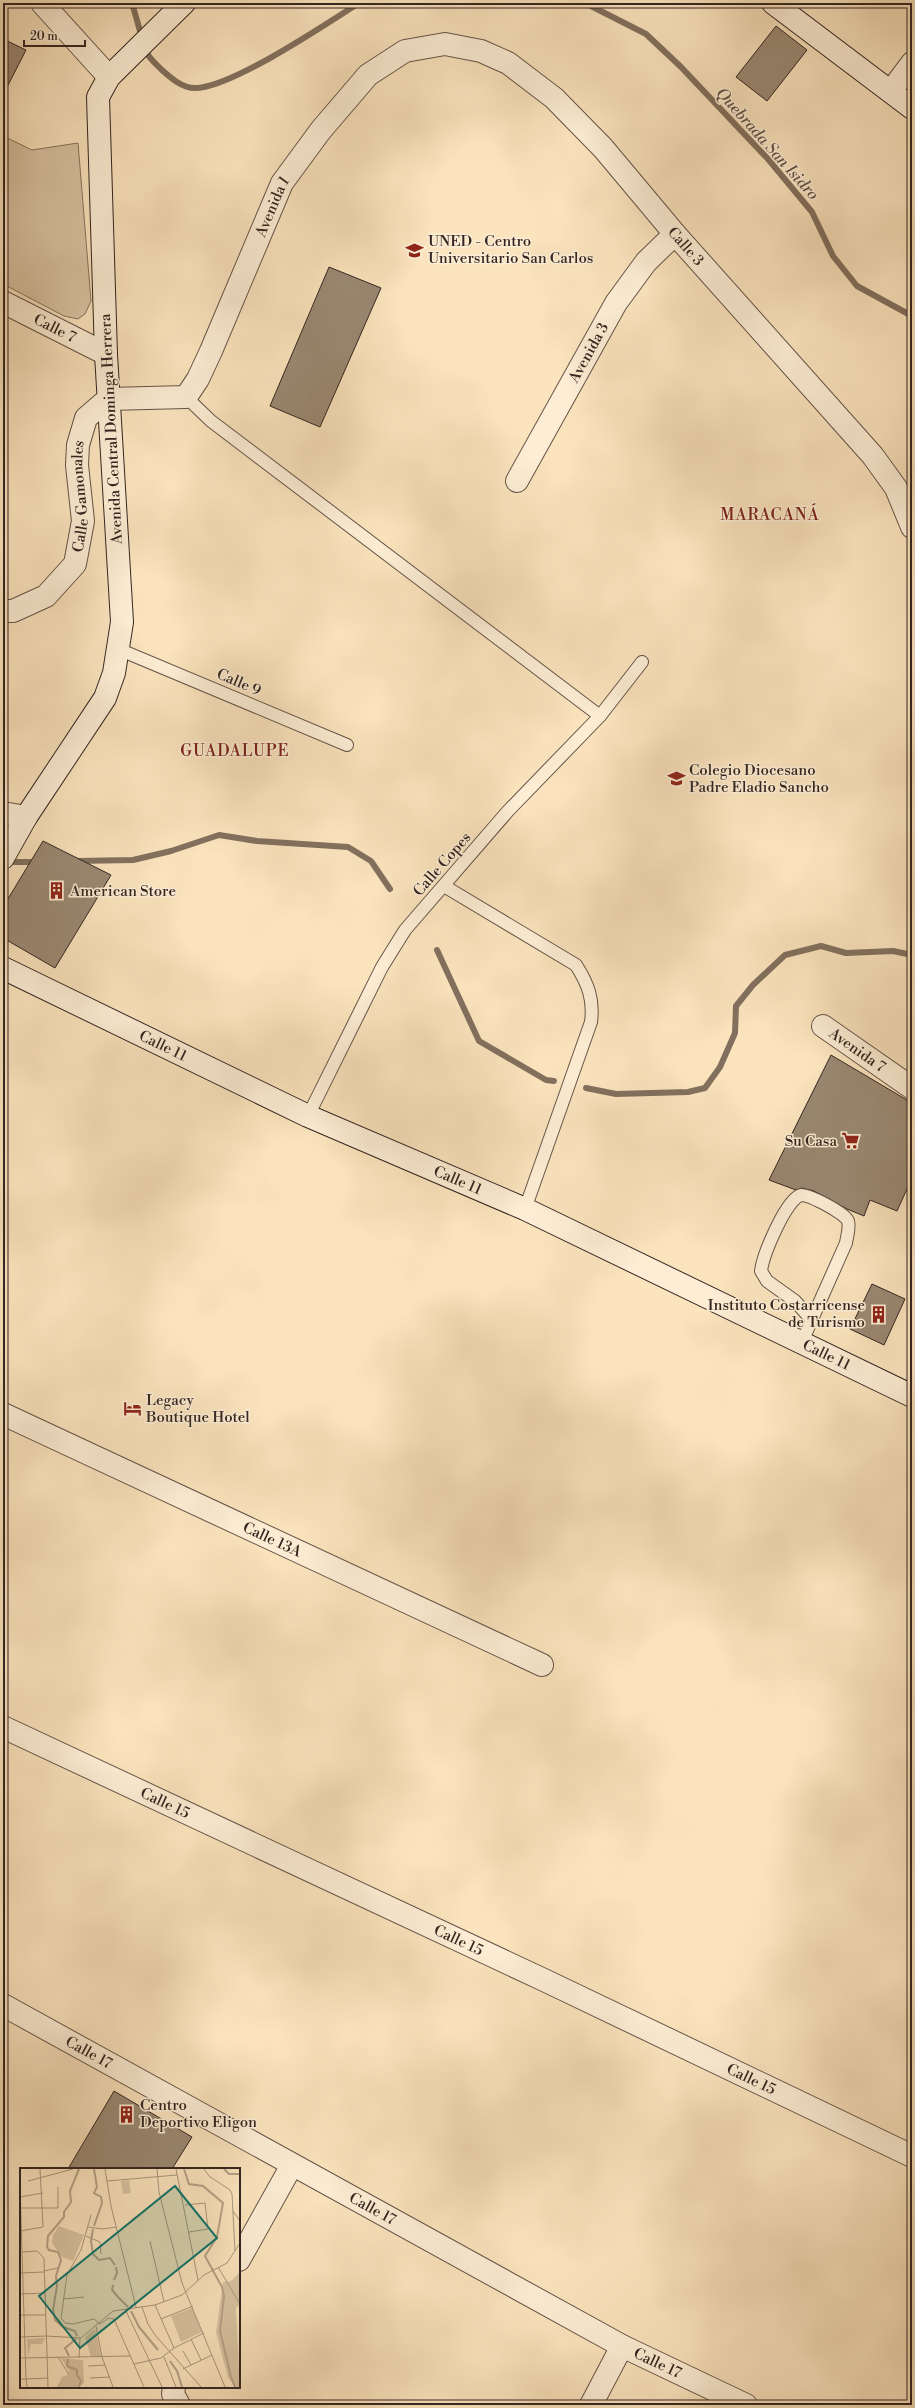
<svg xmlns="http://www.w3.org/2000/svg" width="915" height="2408" viewBox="0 0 915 2408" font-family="'Libre Bodoni',serif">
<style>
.green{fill:#d8c3a2;stroke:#867461}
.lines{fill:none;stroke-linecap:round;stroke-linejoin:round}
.stream{stroke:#82705e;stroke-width:6}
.building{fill:#9a8872;stroke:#332520}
.lane-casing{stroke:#655447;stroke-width:14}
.street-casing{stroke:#655447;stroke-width:24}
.secondary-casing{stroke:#332520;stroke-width:24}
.lane{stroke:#fcedd4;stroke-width:12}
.street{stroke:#fcedd4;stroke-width:22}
.secondary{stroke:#fcedd4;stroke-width:22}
.labels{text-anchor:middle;stroke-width:3;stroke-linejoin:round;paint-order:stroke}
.street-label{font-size:15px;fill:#332520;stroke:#fcedd4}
.poi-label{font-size:15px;fill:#332520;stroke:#fcedd4;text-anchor:start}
.water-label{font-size:16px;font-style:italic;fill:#615144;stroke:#fcedd4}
.neighbourhood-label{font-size:16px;letter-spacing:1px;fill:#7a1f14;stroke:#fcedd4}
.inset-river{fill:none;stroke:#b6a288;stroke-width:2}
.inset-road{fill:none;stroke:#aa977e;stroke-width:1}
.view{fill:#0f766e;fill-opacity:0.15;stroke:#0f766e;stroke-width:2}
.inset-edge{fill:none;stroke:#332520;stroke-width:2}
</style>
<rect width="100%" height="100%" fill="#fae3bd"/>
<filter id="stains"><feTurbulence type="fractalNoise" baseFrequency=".005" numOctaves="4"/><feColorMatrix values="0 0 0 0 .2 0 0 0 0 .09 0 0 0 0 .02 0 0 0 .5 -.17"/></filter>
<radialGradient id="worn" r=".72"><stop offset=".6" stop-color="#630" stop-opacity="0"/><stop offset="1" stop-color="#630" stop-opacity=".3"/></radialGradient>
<path class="green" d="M3,136L32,150L78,143L91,301L85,314L78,319L64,316L3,284Z"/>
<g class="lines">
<g class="stream">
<path d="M132,3L142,38"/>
<path d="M585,3L646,34L681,67L768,159L812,212L833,256L857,286L912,316"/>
<path d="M145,49C148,58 155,63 162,70C171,78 182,88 195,88C231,88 326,24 359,3"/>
<path d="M75,861L133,860L171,851L219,835L257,841L348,847L371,861L390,889"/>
<path d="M14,862H38"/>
<path d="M437,950L479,1041L546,1080L554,1081"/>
<path d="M586,1088L616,1094L688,1092L705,1088L720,1067L735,1033L736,1006L753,985L785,955L821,946L846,953L893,951L912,955"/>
</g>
</g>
<g class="building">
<path d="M776,26L807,50L767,101L736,77Z"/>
<path d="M3,39L26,50L3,95Z"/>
<path d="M329,267L381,288L320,427L270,406Z"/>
<path d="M43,841L111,875L55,968L3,938V907Z"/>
<path d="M831,1055L912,1103V1178L897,1211L870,1200L864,1216L847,1209L814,1191L802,1188L796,1190L769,1180Z"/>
<path d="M872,1284L905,1299L884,1345L850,1329Z"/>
<path d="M114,2091L192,2137L172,2169H68Z"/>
</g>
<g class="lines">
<defs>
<g id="lane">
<path d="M186,397L211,421L600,716"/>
<path d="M118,649L347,745"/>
<path d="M444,886L576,965C588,984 594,999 591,1022L525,1209"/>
<path d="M308,1116L382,967L405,930L508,811L600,716L642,662"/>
<path d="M801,1344L846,1243C847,1236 850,1228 848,1221C845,1213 810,1195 801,1195C786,1199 763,1255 761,1271L767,1281L795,1301L811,1319"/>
</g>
<g id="street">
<path d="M42,3L109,77"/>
<path d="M891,91L912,63"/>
<path id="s1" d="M3,302L106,354"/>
<path id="s2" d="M517,481L616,303L646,262L675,234"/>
<path id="s3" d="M3,611H13L46,596L75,564L83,521L77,465L78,445L86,418L108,399L186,397L198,379L211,351L282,183L321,130L368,75L405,51L445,44L481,51L508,63L554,98L603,148L675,234L873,456L896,488L912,527"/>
<path d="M3,813L26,817"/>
<path id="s4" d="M823,1026L912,1088"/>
<path id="s5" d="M3,1414L542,1665"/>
<path id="s6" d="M3,1727L544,1980L912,2156"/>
<path id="s7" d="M3,2005L622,2346L746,2405"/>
<path d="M239,2260L292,2165"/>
<path d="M174,2387L173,2394L179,2405"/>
<path d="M591,2405L622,2346"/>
</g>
<g id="secondary">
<path d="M773,3L912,108"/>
<path d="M3,858L26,817L105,698L114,673L122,622L106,354L98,97L109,77L184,3"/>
<path id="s8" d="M3,968L308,1116L525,1209L912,1396"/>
</g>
</defs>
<use href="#lane" class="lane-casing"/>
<use href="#street" class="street-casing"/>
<use href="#secondary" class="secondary-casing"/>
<use href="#lane" class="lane"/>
<use href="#street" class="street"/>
<use href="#secondary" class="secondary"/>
</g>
<defs>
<symbol id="university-bare" viewBox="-9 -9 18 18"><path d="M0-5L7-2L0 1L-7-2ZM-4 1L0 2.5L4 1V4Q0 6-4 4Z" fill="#8f2418" stroke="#fcedd4" stroke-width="2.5" paint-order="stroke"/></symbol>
<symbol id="school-bare" viewBox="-9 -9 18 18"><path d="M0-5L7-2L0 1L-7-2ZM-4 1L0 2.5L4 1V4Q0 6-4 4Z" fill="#8f2418" stroke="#fcedd4" stroke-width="2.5" paint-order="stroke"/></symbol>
<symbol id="building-bare" viewBox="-9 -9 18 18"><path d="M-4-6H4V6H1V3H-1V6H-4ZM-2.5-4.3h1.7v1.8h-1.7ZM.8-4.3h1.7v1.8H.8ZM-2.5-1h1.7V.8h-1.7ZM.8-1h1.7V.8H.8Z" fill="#8f2418" stroke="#fcedd4" stroke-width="2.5" paint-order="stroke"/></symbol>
<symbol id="supermarket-bare" viewBox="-9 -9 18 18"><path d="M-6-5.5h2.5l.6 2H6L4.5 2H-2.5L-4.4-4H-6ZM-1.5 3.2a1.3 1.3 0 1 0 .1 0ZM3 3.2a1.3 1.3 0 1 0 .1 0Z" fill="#8f2418" stroke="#fcedd4" stroke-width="2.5" paint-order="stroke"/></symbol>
<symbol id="hotel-bare" viewBox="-9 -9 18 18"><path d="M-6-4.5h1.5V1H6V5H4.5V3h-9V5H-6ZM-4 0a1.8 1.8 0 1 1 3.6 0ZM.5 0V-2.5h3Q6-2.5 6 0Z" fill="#8f2418" stroke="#fcedd4" stroke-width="2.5" paint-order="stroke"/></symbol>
</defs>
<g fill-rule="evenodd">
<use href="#university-bare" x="402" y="238" width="25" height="25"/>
<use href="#school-bare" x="664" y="766" width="25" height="25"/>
<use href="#building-bare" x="44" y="878" width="25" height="25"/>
<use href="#supermarket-bare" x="838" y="1128" width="25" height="25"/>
<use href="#building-bare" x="866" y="1302" width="25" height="25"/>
<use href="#hotel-bare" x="120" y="1396" width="25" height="25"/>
<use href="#building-bare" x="114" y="2102" width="25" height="25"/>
</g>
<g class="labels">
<g class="street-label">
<text dy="5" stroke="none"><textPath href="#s3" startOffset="554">Avenida 1</textPath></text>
<text dy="5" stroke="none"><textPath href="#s3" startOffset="1125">Calle 3</textPath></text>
<text dy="5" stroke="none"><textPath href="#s1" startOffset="58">Calle 7</textPath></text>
<text dy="5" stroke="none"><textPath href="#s2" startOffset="147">Avenida 3</textPath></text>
<text transform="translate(111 429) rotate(-93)" y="5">Avenida Central Dominga Herrera</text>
<text dy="5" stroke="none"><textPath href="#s3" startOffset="158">Calle Gamonales</textPath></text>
<text transform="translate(239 682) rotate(23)" y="5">Calle 9</text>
<text transform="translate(442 864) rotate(-49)" y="5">Calle Copes</text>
<text dy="5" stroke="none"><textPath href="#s8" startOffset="178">Calle 11</textPath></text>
<text dy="5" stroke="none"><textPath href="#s4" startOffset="42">Avenida 7</textPath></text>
<text dy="5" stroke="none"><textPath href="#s8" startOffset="502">Calle 11</textPath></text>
<text dy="5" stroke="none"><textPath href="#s8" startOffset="910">Calle 11</textPath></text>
<text dy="5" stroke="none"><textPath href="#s5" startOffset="297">Calle 13A</textPath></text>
<text dy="5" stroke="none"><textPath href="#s6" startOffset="179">Calle 15</textPath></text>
<text dy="5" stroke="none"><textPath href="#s6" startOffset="503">Calle 15</textPath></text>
<text dy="5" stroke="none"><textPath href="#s7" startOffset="98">Calle 17</textPath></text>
<text dy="5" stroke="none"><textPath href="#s6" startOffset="827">Calle 15</textPath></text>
<text dy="5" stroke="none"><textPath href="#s7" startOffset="422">Calle 17</textPath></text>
<text dy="5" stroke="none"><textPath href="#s7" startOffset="746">Calle 17</textPath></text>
</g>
<g class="poi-label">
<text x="428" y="246">UNED - Centro<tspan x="428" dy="17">Universitario San Carlos</tspan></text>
<text x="689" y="775">Colegio Diocesano<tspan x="689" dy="17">Padre Eladio Sancho</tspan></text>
<text x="70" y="896">American Store</text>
<text x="837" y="1146" text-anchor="end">Su Casa</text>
<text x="865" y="1310" text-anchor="end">Instituto Costarricense<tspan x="865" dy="17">de Turismo</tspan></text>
<text x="146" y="1405">Legacy<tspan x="146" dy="17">Boutique Hotel</tspan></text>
<text x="140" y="2110">Centro<tspan x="140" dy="17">Deportivo Eligon</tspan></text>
</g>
<g class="water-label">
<text transform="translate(768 143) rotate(48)" y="6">Quebrada San Isidro</text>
</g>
<g class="neighbourhood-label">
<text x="770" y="520">MARACANÁ</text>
<text x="235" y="756">GUADALUPE</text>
</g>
</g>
<g transform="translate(20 2168)">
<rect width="220" height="220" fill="#fae3bd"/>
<path d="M109,12L111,25L103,26L101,13ZM39,58L64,67L53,93L42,89L32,75L33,67ZM219,105L220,137L216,140L220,219H217L208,210L196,164L203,114L211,113ZM172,140L182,164L161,174L151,148ZM75,161L81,188L71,189L65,169ZM25,170L22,176H11L8,188L7,171ZM41,190L63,192L64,215L58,219H37L42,209L46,208L49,203Z" fill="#d8c3a2"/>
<path class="inset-river" d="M164,1L169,16L183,18L203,35L197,69L185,88L202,119L204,128L200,163L211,209L215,219M204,1L209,6H220M74,58L82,35L81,29L74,25L77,19L74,1M73,61L71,73L73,86L79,92L90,90L95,97M94,112L97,105L96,99M93,117L92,122L98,129L108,139M111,143L119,159L138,182M57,168L55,163L43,159L35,152L33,142L37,118L36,108L41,92L38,84L29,82L27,79L28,68L44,49V44L51,34L50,23L59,1M49,188L45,180L56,171M48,191L47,198L57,202V207L61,213L59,219M150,193L157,203L162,219"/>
<path class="inset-road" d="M85,1L91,38L116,139M137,1L139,24L162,115L205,219M156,1L178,112M184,1L189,8L210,22L212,26L215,83M8,13L53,1M87,13L157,7M0,15L2,84L17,83L24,90L28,219M0,29L23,25M165,37L185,35L188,61L169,64M1,40H38V19M213,43L220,53M71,47L61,82L47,107L41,150L45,155L53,156L74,151L80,156L89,150L94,151L124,219M68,59L83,61L96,59M0,63L23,59L20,1M66,68L80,74L81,86M130,73L144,134M2,84L6,211L28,210M198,99L220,136M24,103L38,100M0,105L24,104M0,126L25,125M43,131L64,129M135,137L154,180M122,139L128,156L135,167L181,219M105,141L142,219M0,147H26M141,151L173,138M76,158L82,189L93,219M26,168L61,170L93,143L135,137L162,127L184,107L207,95L220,75M0,169L26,168M171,171L181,192M163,183L171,197M38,189L48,205M144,189L156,219M0,190L110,188M59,190L60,170M114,196L141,190L154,180L184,165M68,198L85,197M163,201L192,187M70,210L90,209M0,211H6L7,219"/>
<path class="view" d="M155,18L197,70L60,180L19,128Z"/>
<rect width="220" height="220" class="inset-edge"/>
</g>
<rect width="915" height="2408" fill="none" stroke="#fae3bd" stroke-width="16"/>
<rect x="4" y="4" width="907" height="2400" fill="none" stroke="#332520" stroke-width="2"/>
<rect x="8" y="8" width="899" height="2392" fill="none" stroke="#332520"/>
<path d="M24 40v6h61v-6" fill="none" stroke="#332520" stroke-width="2"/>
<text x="30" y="40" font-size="12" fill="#332520" stroke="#fcedd4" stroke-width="3" paint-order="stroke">20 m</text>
<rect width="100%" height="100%" filter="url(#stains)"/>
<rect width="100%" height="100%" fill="url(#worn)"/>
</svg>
